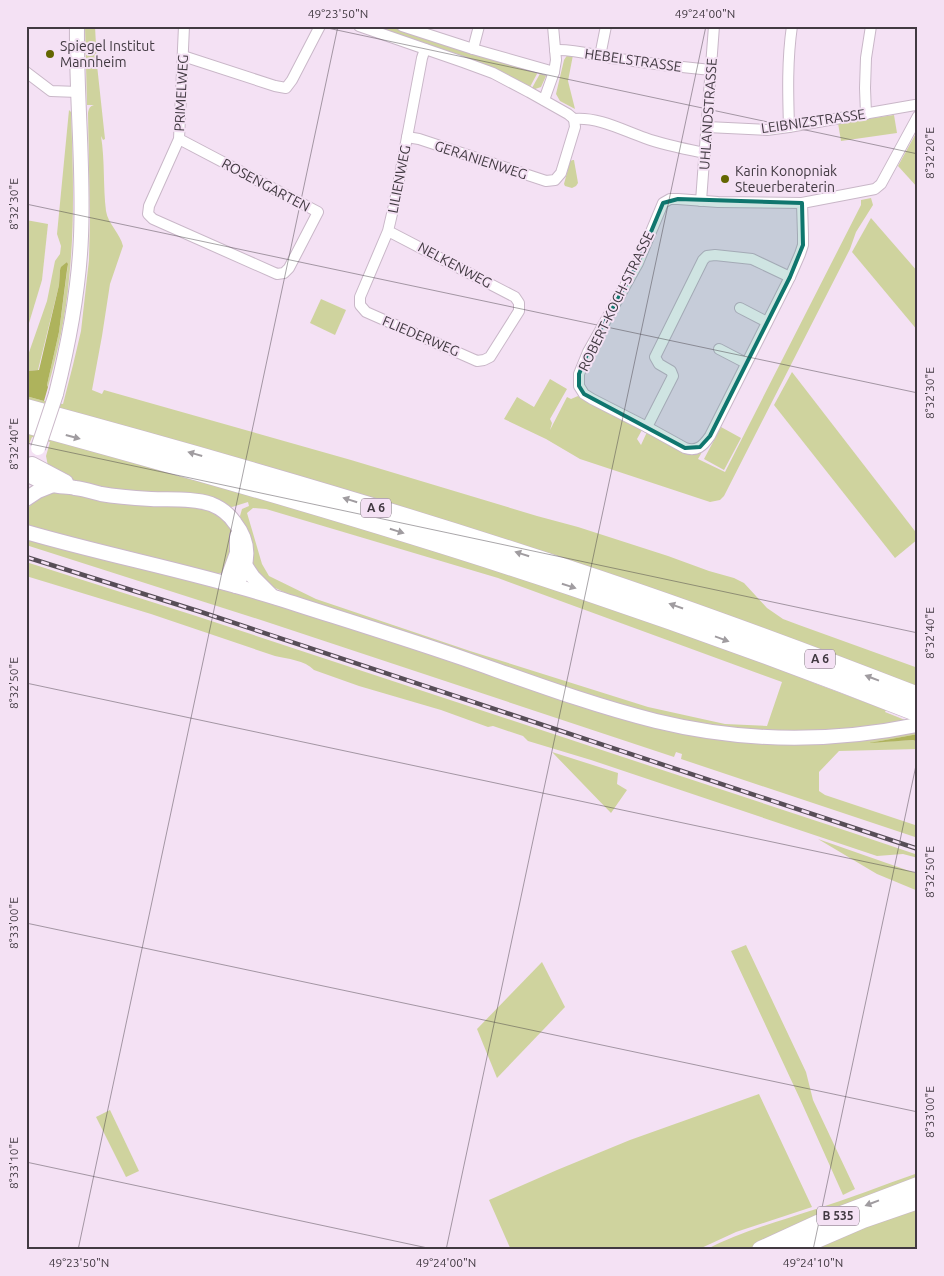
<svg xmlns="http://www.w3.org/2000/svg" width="944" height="1276" viewBox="0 0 944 1276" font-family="Ubuntu,sans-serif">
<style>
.green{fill:#cfd39e;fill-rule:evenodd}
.forest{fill:#aeb35c}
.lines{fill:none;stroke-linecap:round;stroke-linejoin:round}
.street-casing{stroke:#c9b7c8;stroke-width:12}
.secondary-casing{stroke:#c9b7c8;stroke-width:16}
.highway-casing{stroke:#c9b7c8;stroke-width:19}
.street{stroke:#fff;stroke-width:10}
.secondary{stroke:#fff;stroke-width:14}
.highway{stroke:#fff;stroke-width:18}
.rail-casing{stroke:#574d57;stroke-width:4.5}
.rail{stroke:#f4e1f4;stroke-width:2.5;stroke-dasharray:8;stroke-linecap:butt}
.secondary-bridge-casing{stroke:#c9b7c8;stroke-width:16;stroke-linecap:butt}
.secondary-bridge{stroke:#fff;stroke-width:14}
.oneway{fill:#a09ca0}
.marked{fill:#0f766e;fill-opacity:0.2;stroke:#0f766e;stroke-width:4;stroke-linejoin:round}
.ticks{fill:none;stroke:#413941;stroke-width:1;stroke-opacity:0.45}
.poi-dot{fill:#636601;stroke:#f4e1f4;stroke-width:2}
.labels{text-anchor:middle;stroke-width:4;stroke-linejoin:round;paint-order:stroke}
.shield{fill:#f4e1f4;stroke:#776b77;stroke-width:1}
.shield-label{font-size:12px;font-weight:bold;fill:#413941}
.poi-label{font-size:14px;fill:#413941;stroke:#f4e1f4;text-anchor:start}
.street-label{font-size:14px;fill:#413941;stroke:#f4e1f4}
.neatline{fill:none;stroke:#413941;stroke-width:2}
.ticks-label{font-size:12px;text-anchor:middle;fill:#413941}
</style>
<rect width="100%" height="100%" fill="#f4e1f4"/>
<g class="green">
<path d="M85,26H95L97,65L105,139L103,140L101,136C105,160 103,187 106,211C108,224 120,233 123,246L110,284L102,336L92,390L102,394L104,390L351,460L537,516L578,527L668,556L709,571L734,578L744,583L767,608L783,619L799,625L918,668V688L136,430L26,399V396L44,401L63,404L73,365L81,331L89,260L90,221L88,113C89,108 90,106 94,105H87Z"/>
<path d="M387,26H389L539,70L530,87L386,31Z"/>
<path d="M568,54L573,55L568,81L575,109L560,101L556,94L564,60Z"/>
<path d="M542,70L544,71L546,76L541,87L535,89L532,88Z"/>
<path d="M69,110L71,112C73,167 75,223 69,279C66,315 58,351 48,387L47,385L59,332L68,264L67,262L60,270L59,285L38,370L26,371V361L47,301L55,261L60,254L61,246L57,234Z"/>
<path d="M894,115L897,133L841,141L838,123Z"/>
<path d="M918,134V188L898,166L915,135Z"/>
<path d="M573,160H574L578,183L576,186L572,188L565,186L564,184L570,161Z"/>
<path d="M871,198L873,205L856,232L850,249L724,496L720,500L710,502L580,459L546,439L504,419L517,397L534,407L550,379L567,389L550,419L552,423L550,430L567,397L571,399L578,396L642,430L637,439L641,445L647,432L693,454L702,452L698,459L725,472L861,205V200Z"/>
<path d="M871,218L918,272V331L852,252Z"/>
<path d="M26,220L48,224L42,280L26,333Z"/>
<path d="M321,299L346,310L335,335L310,323Z"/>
<path d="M792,372L918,535V539L895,558L774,405Z"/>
<path d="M721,427L741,438L724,470L704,459Z"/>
<path d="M26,432C176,473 326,515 474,563C582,598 689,636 796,675L814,683L886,710L885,712L910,722L900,725L772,735L658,718L303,601L271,586L252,568L240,516L242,509L249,506L248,502L232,507L125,492L81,484L63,477L48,466L46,456L50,442L32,437L26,452ZM253,508L266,509L498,578L782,682L767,726L725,724L648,707L470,651L316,599L269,576L262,564L247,513Z"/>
<path d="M48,491L176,504L210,510L226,521L230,527L232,533V551L225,568L222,573L216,574L100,547L26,526V509Z"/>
<path d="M26,536L250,596L691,733L918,729V734L875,742L913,740L918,742V749L839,751L819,772V791L825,795L918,826V838L681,759L682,754L676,752L674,757L267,622L26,545Z"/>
<path d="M26,562L196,616L850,832L918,855V858L903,854L877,856L591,760L528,741L523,736L493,726L488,727L441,710L359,686L314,670C305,660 287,659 275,656L151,614L26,576Z"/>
<path d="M552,752L618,773L617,784L627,790L611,813Z"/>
<path d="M818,839L918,874V891L877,874Z"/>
<path d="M746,945L806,1072L813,1100L855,1189L843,1195L800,1099L731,951Z"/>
<path d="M542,962L565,1007L497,1078L477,1029Z"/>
<path d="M759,1094L812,1207L736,1232L697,1250H511L489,1200L557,1170L630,1140Z"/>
<path d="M110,1110L139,1171L126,1177L96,1117Z"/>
<path d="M918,1173V1181L805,1224L750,1250H705C739,1232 777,1222 813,1210C848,1199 883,1185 918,1173Z"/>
<path d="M918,1205V1250H803Z"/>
</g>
<g class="forest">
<path d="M67,262L68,264L67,270L59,332L47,385L48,387L44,401L26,396V371L39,370L59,285L60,270L61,267Z"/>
<path d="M918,734V742L913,740L869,743Z"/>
</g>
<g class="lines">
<defs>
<g id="street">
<path d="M359,26L463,62L493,73L529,92L568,114L574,119"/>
<path d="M402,26L473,49L554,72"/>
<path d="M473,49L479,26"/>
<path d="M555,50C575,49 593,55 612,58C645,63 678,67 711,70"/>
<path d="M183,56L275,86L286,88L292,80L320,26"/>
<path d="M600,56L606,26"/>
<path d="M26,72L51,91L78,92"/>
<path d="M544,100L554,72L556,60L553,26"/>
<path d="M866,114L865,88L866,58L871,26"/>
<path d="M574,119C599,117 622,130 645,138C664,145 685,149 705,153"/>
<path d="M707,127L767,130L789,127L915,105L918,106"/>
<path d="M789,127C788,94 787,60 792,26"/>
<path d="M407,137L419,139L546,181L555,180L561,173L575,127L574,119"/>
<path d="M179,139L318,212L289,268L284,273L277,274L153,219L148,214L149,206L179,139L184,26"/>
<path d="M701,201L714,26"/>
<path d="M802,203L803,235V245L800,254L790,277L710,436C703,446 697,452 685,448L647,427L592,399L584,394L579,386V374L588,352L638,263L663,203L670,199H678L718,202L802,203L875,189L881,184L918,116"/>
<path d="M388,231L515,297L519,303V311L490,357L484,360L477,361L366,312L360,305V297L388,231L395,201L422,58L425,49"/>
<path d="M740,308L767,322"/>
<path d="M719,349L746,363"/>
<path d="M647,427L673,376L671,371L659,364L655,357L703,260L707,256L715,255L752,259L790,277"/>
</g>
<g id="secondary">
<path d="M56,394C69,342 79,290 81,236C84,166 76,96 77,26"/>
<path d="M32,464L66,482"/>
<path d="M28,475C36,479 44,483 53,485C60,487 68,486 75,488C84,489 93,492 101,494C118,497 134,498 151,499C170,500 193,498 211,504C221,508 229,514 235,523C251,543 249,564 236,586"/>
<path d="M26,499L38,491L53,485"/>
<path d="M26,532C109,556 194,572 277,598C339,618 401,637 462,658C525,680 591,705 656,721C742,742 830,743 917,725"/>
<path d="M245,565L253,577L271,595"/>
<path d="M226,583L237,553V536"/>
</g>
<g id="highway">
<path d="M26,408C211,458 395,511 577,572C692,610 805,652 918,696"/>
<path d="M26,424C210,474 392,526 573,587C689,626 804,668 918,713"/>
<path d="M761,1250L818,1224L918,1186"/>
<path d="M791,1250L863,1219L918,1200"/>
</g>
</defs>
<use href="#street" class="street-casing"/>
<use href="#secondary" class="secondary-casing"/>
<use href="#highway" class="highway-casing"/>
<use href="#street" class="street"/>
<use href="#secondary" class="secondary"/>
<use href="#highway" class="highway"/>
<defs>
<path id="rail" d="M26,557L198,611L918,849"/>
</defs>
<use href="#rail" class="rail-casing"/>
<use href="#rail" class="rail"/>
<defs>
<path id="secondary-bridge" d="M38,448L56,394"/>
</defs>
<use href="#secondary-bridge" class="secondary-bridge-casing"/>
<use href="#secondary-bridge" class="secondary-bridge"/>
</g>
<defs><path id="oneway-solid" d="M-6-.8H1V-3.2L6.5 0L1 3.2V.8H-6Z" transform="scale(1.25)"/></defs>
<g class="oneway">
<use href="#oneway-solid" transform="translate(73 437) rotate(15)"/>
<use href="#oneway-solid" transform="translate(195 454) rotate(-164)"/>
<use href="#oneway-solid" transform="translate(350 500) rotate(-163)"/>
<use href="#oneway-solid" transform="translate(397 531) rotate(17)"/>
<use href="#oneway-solid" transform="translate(522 554) rotate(-162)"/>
<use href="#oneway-solid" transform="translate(569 586) rotate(18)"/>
<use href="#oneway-solid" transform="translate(676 606) rotate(-161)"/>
<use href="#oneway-solid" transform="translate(722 639) rotate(20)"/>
<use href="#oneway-solid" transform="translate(872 678) rotate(-159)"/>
<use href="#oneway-solid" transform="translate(872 1203) rotate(159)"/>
</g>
<path class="marked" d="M678,199L802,203L803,245L790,277L710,436L700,447L685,448L584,394L579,386V374L588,352L638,263L663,203Z"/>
<path class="ticks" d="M318,26L918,154M26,204L918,393M26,443L918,633M26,683L918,873M26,923L918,1112M26,1162L437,1250M78,1250L338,26M446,1250L706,26M813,1250L918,756"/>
<g class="poi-dot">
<circle cx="50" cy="54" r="5"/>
<circle cx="725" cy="179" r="5"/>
</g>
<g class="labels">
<g class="shield">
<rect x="361" y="498.5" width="30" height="19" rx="4"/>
<rect x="805" y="649.5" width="30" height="19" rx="4"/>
<rect x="817" y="1206.5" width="42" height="19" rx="4"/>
</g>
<g class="shield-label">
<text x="376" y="512">A 6</text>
<text x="820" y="663">A 6</text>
<text x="838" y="1220">B 535</text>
</g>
<g class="poi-label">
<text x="60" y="51">Spiegel Institut<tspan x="60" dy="16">Mannheim</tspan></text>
<text x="735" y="176">Karin Konopniak<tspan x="735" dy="16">Steuerberaterin</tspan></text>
</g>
<g class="street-label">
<text transform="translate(633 60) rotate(8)" y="5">HEBELSTRASSE</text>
<text transform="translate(181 93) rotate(-87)" y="5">PRIMELWEG</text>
<text transform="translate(708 114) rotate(-86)" y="5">UHLANDSTRASSE</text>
<text transform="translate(813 121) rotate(-8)" y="5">LEIBNIZSTRASSE</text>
<text transform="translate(481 160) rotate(18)" y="5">GERANIENWEG</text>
<text transform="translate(399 179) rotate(-79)" y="5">LILIENWEG</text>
<text transform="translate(266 185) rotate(28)" y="5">ROSENGARTEN</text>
<text transform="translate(455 265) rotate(28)" y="5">NELKENWEG</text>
<text transform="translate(616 301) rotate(-64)" y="5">ROBERT-KOCH-STRASSE</text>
<text transform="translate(421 336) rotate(23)" y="5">FLIEDERWEG</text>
</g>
</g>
<rect width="944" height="1276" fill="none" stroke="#f4e1f4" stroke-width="55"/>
<rect x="28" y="28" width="888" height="1220" class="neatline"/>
<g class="ticks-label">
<text x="338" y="18">49°23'50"N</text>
<text x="705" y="18">49°24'00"N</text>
<text transform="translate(930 153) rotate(-90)" y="4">8°32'20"E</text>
<text transform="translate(14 204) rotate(-90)" y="4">8°32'30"E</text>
<text transform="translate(930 393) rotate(-90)" y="4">8°32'30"E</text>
<text transform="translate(14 444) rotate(-90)" y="4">8°32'40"E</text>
<text transform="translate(930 633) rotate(-90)" y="4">8°32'40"E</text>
<text transform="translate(14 683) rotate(-90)" y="4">8°32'50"E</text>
<text transform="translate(930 872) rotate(-90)" y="4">8°32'50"E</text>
<text transform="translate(14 923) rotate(-90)" y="4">8°33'00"E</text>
<text transform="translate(930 1112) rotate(-90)" y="4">8°33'00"E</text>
<text transform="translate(14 1163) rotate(-90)" y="4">8°33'10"E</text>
<text x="79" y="1267">49°23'50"N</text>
<text x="446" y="1267">49°24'00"N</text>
<text x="813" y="1267">49°24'10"N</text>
</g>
</svg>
